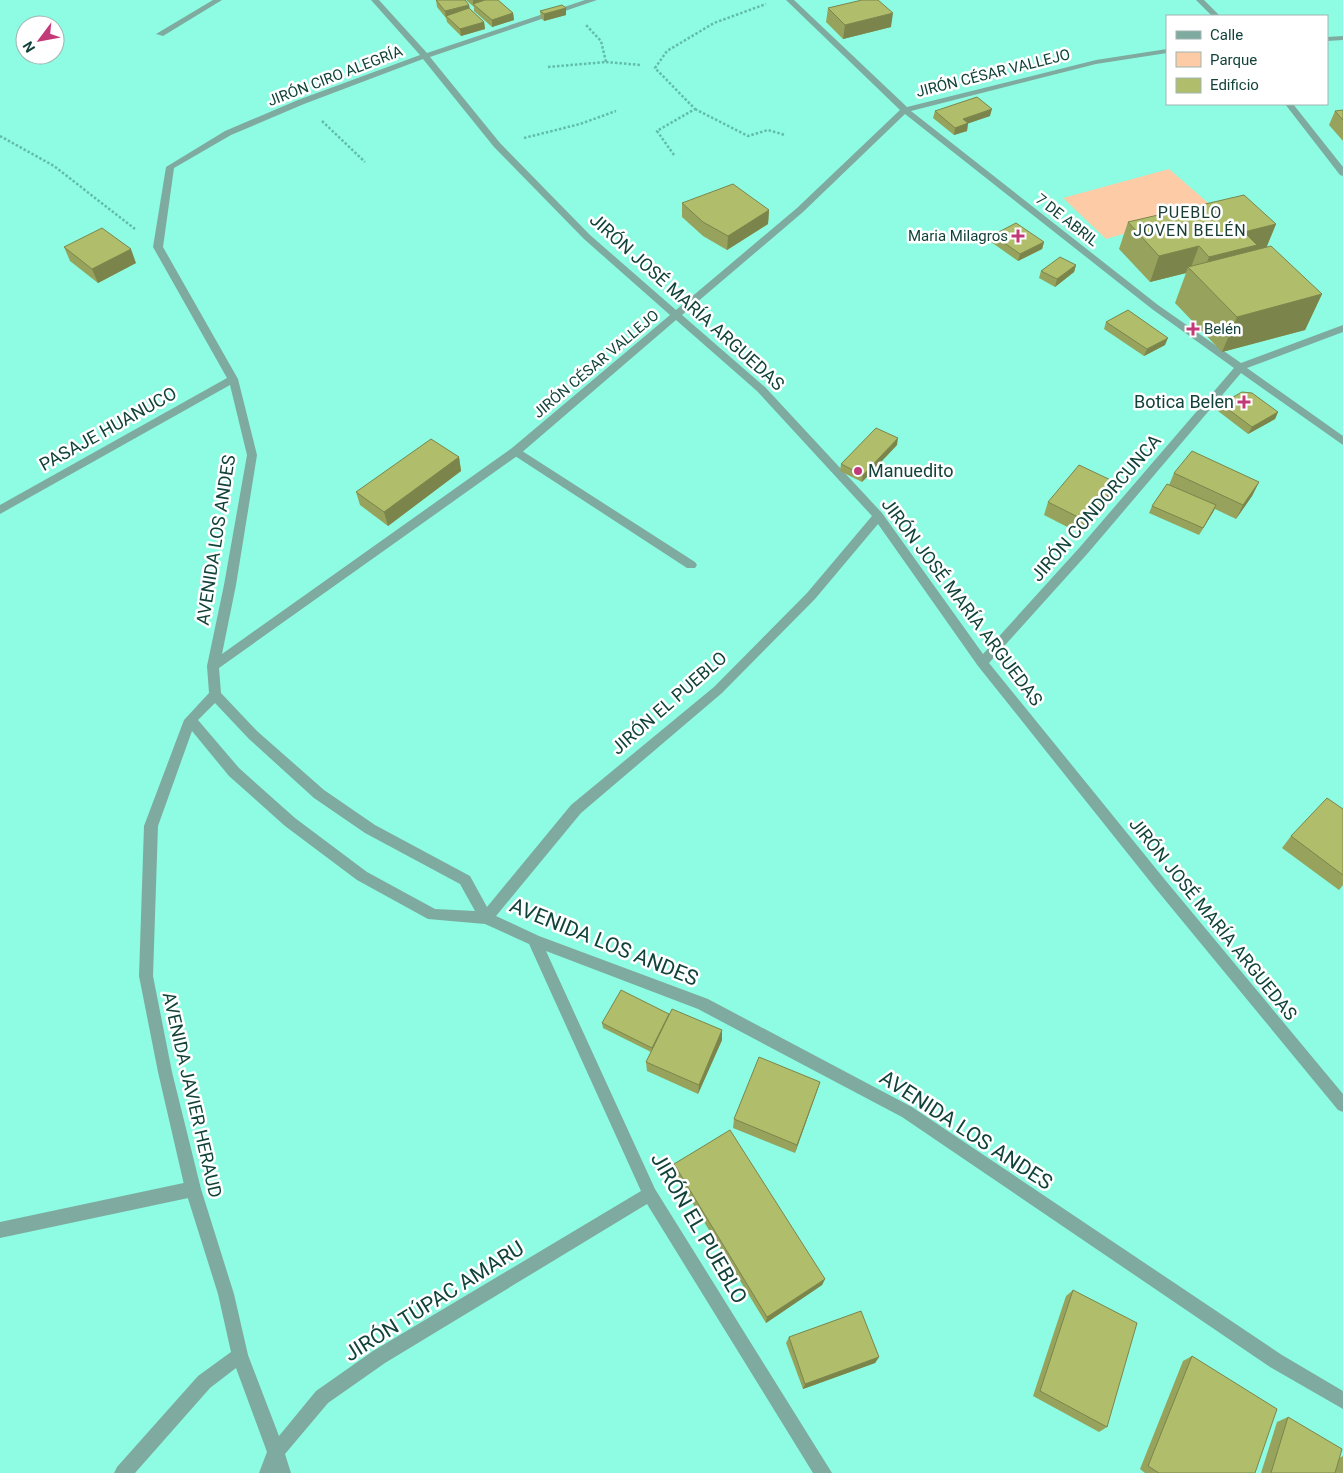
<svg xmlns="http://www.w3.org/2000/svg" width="1343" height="1473" viewBox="0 0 1343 1473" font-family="Roboto,sans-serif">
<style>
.green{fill:#fdcba6}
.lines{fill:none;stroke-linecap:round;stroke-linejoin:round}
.path{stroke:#62bca8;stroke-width:2.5;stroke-dasharray:2.5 2;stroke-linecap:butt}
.lane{fill:#7faa9f;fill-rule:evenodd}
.street{fill:#7faa9f;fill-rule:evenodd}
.wall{fill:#97a35c}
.shaded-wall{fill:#7b854b}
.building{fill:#b0be6b;stroke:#7b854b}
.poi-dot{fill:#c23a77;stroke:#fff;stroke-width:2}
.labels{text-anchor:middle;stroke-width:5;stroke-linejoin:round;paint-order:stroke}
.far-street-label{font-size:15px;fill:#12433a;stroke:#fff}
.far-poi-label{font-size:15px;fill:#12433a;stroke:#fff;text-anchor:end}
.far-neighbourhood-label{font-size:16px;letter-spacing:1px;fill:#183c34;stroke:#fff}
.street-label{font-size:18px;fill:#12433a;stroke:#fff}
.poi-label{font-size:18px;fill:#12433a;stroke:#fff;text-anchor:end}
.near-street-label{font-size:21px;fill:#12433a;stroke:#fff}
</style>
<rect width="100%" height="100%" fill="#8dfce3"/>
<path class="green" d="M1169,169L1214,208L1106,239L1063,198Z"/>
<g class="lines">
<g class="path">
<path d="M606,62L641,65"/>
<path d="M548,67L606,62L601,41L586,25"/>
<path d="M695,109L748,136L768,130L785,135"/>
<path d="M322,121L365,162"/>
<path d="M0,136L54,166L135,229"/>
<path d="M524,138L580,124L616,111"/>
<path d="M674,155L657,131L695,109L655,68L667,51L714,23L766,4"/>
</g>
<g class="lane">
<path d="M213,0H222L163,36L156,34Z"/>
<path d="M516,447L695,562L697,565L695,568H687L512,454V448Z"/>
<path d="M193,1181L198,1184L201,1189L198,1194L193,1197L0,1238V1222Z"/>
</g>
<g class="street">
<path d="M371,0H379L427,53L585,0H597L430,57L500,143L590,235L676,310L797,208L900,110L786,0H794L907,107L1096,60L1167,49V53L1096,64L911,111L1158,305L1241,363L1343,325V332L1247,368L1343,436V445L1241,373L1088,553L989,663L1166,881L1343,1094V1112L1338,1110L1156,889L978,666L878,524L815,599L722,693L581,813L496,916L539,936L708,999L912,1107L1282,1355L1343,1391V1409L1270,1367L902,1117L698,1009L546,951L655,1189L832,1473H813L647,1204L385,1363L328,1403L285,1454L291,1473H259L267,1452L236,1368L210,1388L135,1473H114L117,1467L198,1376L231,1352L218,1294L185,1189L158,1072L139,976L144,826L184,720L209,693L207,666L224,585L247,455L230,385L0,514V505L227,378L153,247L166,167L225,131L298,100L420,55ZM423,59L494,147L584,239L670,315L512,448L222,654L236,585L257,455L238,379L163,247L174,168L231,135L304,104ZM905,114L1152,309L1234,368L1080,547L983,654L882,513L765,387L682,315L803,212ZM676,320L757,391L872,516L807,593L714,687L571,805L487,907L470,876L375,825L324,790L257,731L221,693L219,668L520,454ZM215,703L249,739L314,798L365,833L460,884L475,911L435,909L367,872L295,818L239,768L198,720ZM192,731L229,776L285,826L357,880L428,919L485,924L529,944L641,1191L373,1351L316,1391L279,1436L248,1355L234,1294L201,1189L172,1072L153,976L158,826Z"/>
<path d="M1196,0H1204L1220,16H1212Z"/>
<path d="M1343,36V40L1327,41V37Z"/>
<path d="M1285,104H1293L1343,167V176L1340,175Z"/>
</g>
</g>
<g class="wall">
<path d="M436,0L469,5L470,9L484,22L485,29L461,36L447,22L446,18L437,7Z"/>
<path d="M466,0H498L513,13L514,20L492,27L474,11V7Z"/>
<path d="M566,8V15L544,21L541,18L540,11Z"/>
<path d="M828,8L891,27L843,39L826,22Z"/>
<path d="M1343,110V141L1329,125L1335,111Z"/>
<path d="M935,111L990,116L968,123L967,131L954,135L933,118Z"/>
<path d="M682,203L769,210L768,224L727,250L703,236L682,217Z"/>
<path d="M1128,222L1276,224L1266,248L1322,294L1305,330L1222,352L1175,303L1186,273L1150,282L1119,249Z"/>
<path d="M993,235L1044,242L1042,249L1018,261L991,242Z"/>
<path d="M64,247L136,263L98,283L70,261Z"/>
<path d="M1076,265L1074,272L1055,287L1039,278L1041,271Z"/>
<path d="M1106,322L1165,345L1144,356L1104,329Z"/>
<path d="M1221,404L1278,412L1275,419L1248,434L1218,411Z"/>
<path d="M897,445L862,482L840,471L841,464Z"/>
<path d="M459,457L461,471L388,526L360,505L356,492Z"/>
<path d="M1174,473L1259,482L1252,496L1236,519L1215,509L1199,535L1149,513L1152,506L1169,485Z"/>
<path d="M1117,483L1112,496L1081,534L1044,515L1048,502Z"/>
<path d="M1343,809V885L1339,890L1282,848L1291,836Z"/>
<path d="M669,1014L722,1030V1040L698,1094L647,1071L646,1062L651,1052L603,1028L602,1023Z"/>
<path d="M820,1082L817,1091L795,1153L733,1128L734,1119Z"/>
<path d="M674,1164L825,1279L822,1285L766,1323L674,1173Z"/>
<path d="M1073,1290L1107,1427L1099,1432L1033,1396L1066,1296Z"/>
<path d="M789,1337L879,1357L875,1363L803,1389L786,1343Z"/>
<path d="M1192,1356L1255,1473H1145L1140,1469L1183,1361Z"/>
<path d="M1288,1417L1339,1458L1343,1456V1473H1261L1277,1422Z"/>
</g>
<g class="shaded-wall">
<path d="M473,0H498L473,4Z"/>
<path d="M469,5L470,12L446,16V18L445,11Z"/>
<path d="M566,8V15L544,21V14Z"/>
<path d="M513,13L514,20L492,27V20Z"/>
<path d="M893,13L891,27L843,39L845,25Z"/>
<path d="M484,22L485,29L461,36L460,29Z"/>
<path d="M992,109L990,116L961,126L963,119Z"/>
<path d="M968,123L967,131L954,135L955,128Z"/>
<path d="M769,210L768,224L727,250L728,236Z"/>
<path d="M1276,224L1265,251L1200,280L1209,257L1244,232Z"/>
<path d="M1044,242L1042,249L1018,261L1020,254Z"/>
<path d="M1199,246L1190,270L1188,267L1186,273L1150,282L1159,256Z"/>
<path d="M131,249L136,263L98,283L92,269Z"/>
<path d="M1076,265L1074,272L1055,287L1057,279Z"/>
<path d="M1322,294L1305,330L1222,352L1237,317Z"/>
<path d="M1168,338L1165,345L1144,356L1147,349Z"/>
<path d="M1278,412L1275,419L1248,434L1252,427Z"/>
<path d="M898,438L897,445L862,482L863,475Z"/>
<path d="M459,457L461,471L388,526L384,512Z"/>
<path d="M1259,482L1252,496L1236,519L1243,505Z"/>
<path d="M1117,483L1112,496L1081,534L1086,521Z"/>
<path d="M1216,505L1213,512L1199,535L1203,528Z"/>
<path d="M669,1014L652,1052V1048Z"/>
<path d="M722,1030V1040L698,1094L699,1085Z"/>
<path d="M820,1082L817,1091L795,1153L797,1145Z"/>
<path d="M825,1279L822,1285L766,1323L767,1317Z"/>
<path d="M879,1357L875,1363L803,1389L805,1384Z"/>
</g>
<g class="building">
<path d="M436,0H465L469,5L445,11Z"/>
<path d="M485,0H498L513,13L492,20L473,4Z"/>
<path d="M862,0H878L893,13L845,25L828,8Z"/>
<path d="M562,5L566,8L544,14L540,11Z"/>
<path d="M469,8L484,22L460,29L446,16Z"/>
<path d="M977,97L992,109L963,119L968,123L955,128L935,111Z"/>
<path d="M1343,110V120L1335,111Z"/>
<path d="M733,184L769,210L728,236L703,222L682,203Z"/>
<path d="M1244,195L1276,224L1244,232L1257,245L1209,257L1199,246L1159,256L1128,222Z"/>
<path d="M1016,223L1044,242L1020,254L993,235Z"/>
<path d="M102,228L131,249L92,269L64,247Z"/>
<path d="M1271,246L1322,294L1237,317L1188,267Z"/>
<path d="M1060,257L1076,265L1057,279L1041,271Z"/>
<path d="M1128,310L1168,338L1147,349L1106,322Z"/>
<path d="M1242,392L1252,393L1278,412L1252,427L1221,404Z"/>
<path d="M876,428L898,438L863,475L841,464Z"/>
<path d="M431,439L459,457L384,512L356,492Z"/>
<path d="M1192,451L1259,482L1243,505L1174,473Z"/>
<path d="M1079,465L1117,483L1086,521L1048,502Z"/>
<path d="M1167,484L1216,505L1203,528L1152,506Z"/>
<path d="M1327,798L1343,809V875L1291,836Z"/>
<path d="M621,990L669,1014L652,1048L602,1023Z"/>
<path d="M672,1009L722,1030L699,1085L646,1062Z"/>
<path d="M759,1057L820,1082L797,1145L734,1119Z"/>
<path d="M730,1130L825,1279L767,1317L674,1164Z"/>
<path d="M1073,1290L1137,1323L1107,1427L1040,1391Z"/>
<path d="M861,1311L879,1357L805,1384L789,1337Z"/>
<path d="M1192,1356L1277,1409L1255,1473H1159L1148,1466Z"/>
<path d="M1288,1417L1342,1449L1335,1473H1271Z"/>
</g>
<g class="poi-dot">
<path d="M1015.5 228.5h5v5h5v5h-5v5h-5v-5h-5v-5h5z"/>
<path d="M1190.5 321.5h5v5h5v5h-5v5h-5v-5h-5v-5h5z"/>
<path d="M1241.5 394.5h5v5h5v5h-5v5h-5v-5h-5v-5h5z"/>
<circle cx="858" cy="471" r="5"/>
</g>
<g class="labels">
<g class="far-street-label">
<text transform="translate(993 73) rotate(-14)" y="5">JIRÓN CÉSAR VALLEJO</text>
<text transform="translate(335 76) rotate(-21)" y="5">JIRÓN CIRO ALEGRÍA</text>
<text transform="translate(1067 220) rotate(38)" y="5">7 DE ABRIL</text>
<text transform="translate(596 364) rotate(-40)" y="5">JIRÓN CÉSAR VALLEJO</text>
</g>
<g class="far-poi-label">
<text x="1008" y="241">Maria Milagros</text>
<text x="1204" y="334" text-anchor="start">Belén</text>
</g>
<g class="far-neighbourhood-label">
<text x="1190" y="218">PUEBLO<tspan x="1190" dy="18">JOVEN BELÉN</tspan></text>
</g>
<g class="street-label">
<text transform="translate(687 302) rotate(42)" y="6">JIRÓN JOSÉ MARÍA ARGUEDAS</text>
<text transform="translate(108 429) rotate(-29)" y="6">PASAJE HUANUCO</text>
<text transform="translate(1096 508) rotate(-49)" y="6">JIRÓN CONDORCUNCA</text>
<text transform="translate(216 540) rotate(-81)" y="6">AVENIDA LOS ANDES</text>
<text transform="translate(962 602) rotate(53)" y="6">JIRÓN JOSÉ MARÍA ARGUEDAS</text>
<text transform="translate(669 703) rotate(-41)" y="6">JIRÓN EL PUEBLO</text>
<text transform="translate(1213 919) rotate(51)" y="6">JIRÓN JOSÉ MARÍA ARGUEDAS</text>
<text transform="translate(192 1095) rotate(77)" y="6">AVENIDA JAVIER HERAUD</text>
</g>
<g class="poi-label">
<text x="1234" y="408">Botica Belen</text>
<text x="868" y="477" text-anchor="start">Manuedito</text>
</g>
<g class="near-street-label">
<text transform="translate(604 942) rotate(22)" y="7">AVENIDA LOS ANDES</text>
<text transform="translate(966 1130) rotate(33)" y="7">AVENIDA LOS ANDES</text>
<text transform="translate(699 1228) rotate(60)" y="7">JIRÓN EL PUEBLO</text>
<text transform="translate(434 1301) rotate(-32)" y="7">JIRÓN TÚPAC AMARU</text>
</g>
</g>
<rect x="1166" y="15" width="162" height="90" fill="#ffffff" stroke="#a0b4b0"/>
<rect x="1176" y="31" width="25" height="8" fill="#7faa9f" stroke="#a0b4b0"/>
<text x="1210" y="40" font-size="15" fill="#12433a">Calle</text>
<rect x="1176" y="52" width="25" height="15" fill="#fdcba6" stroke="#a0b4b0"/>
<text x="1210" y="65" font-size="15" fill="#12433a">Parque</text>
<rect x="1176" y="78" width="25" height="15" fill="#b0be6b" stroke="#a0b4b0"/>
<text x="1210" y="90" font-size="15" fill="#12433a">Edificio</text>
<g transform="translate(40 40) rotate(238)"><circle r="24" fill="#ffffff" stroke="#a0b4b0"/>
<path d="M0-4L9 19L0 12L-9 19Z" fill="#c23a77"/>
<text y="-8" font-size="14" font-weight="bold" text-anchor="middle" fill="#12433a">N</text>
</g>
</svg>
